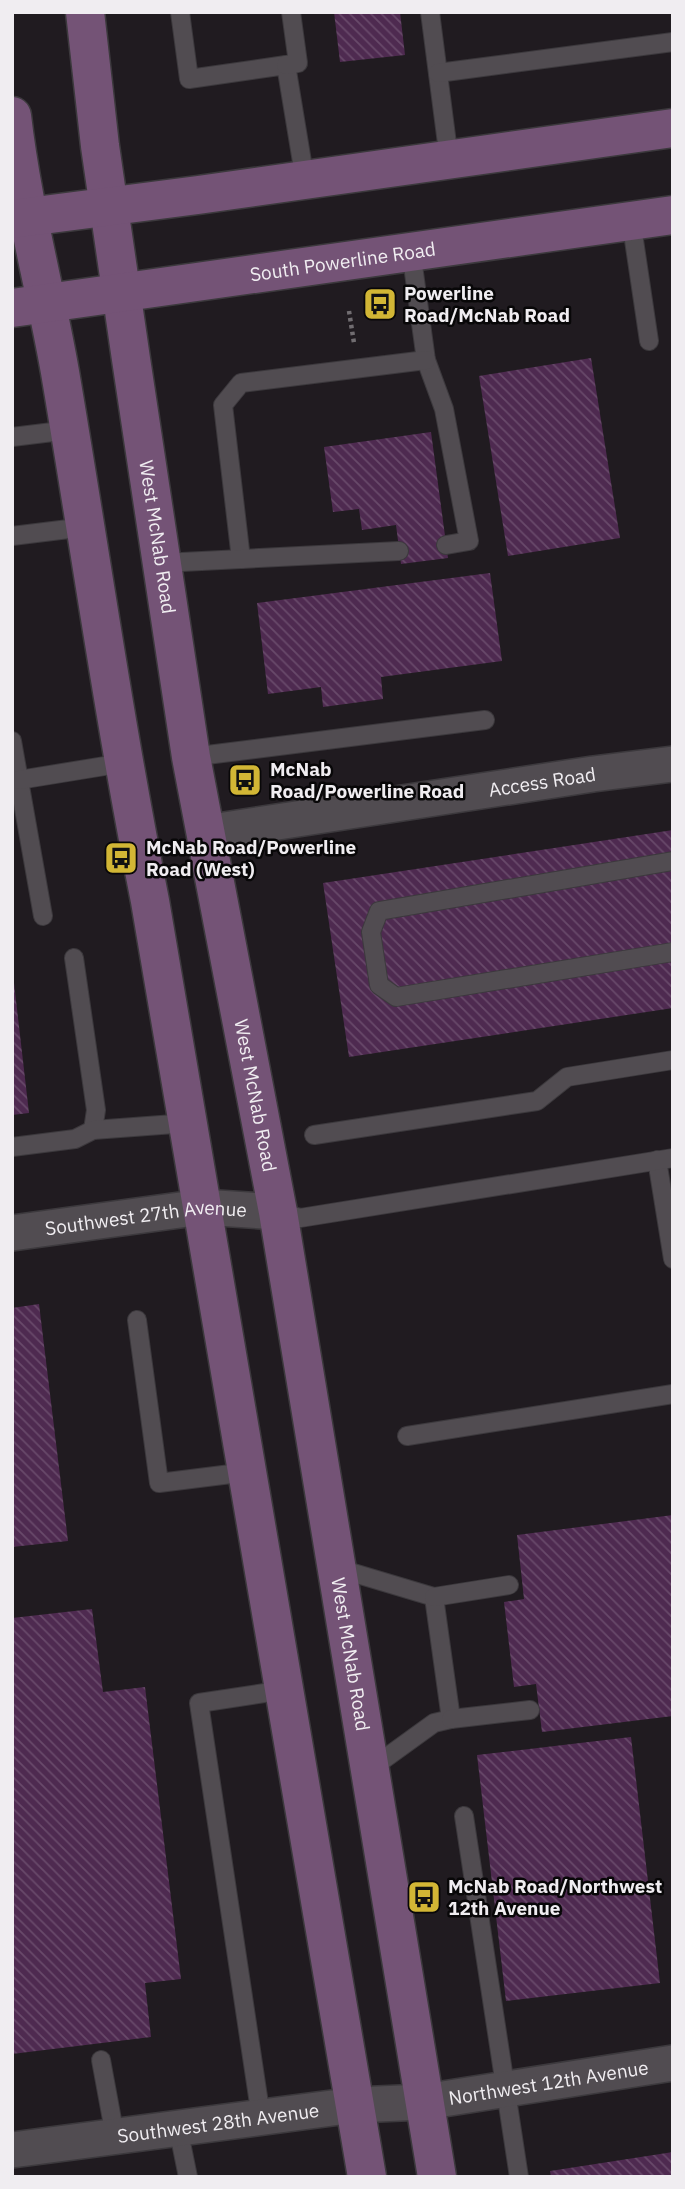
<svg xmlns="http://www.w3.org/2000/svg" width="685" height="2189" viewBox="0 0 685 2189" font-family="'IBM Plex Sans',sans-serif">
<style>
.building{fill:url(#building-back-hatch)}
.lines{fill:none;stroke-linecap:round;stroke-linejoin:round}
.lane-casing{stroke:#3c393d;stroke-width:20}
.street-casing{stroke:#3c393d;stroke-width:38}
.secondary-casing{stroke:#3c393d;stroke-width:41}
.path{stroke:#716d71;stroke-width:4.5;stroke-dasharray:3.5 3.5;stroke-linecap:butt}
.lane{stroke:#514c51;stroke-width:18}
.street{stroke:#514c51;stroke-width:35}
.secondary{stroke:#745376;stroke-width:38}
.labels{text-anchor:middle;stroke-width:5;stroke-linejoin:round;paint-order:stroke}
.street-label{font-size:19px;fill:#f0edf1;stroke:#080708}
.poi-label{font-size:19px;font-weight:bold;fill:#f0edf1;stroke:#080708;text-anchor:start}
</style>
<defs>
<pattern id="building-back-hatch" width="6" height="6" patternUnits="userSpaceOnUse" patternTransform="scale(1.75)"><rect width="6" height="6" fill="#4e2a50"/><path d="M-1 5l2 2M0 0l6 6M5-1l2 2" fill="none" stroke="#68496a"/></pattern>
</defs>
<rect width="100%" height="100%" fill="#201b20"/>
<g class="building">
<path d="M334,12H400L405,55L340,62Z"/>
<path d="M591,358L620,538L508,556L479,376Z"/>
<path d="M431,432L448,558L401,564L396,525L362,530L359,509L333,512L324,447Z"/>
<path d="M490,573L502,661L381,677L383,699L323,707L321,687L268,694L257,603Z"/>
<path d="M673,830V1008L349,1057L323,883Z"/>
<path d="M14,983L29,1113L12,1115V984Z"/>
<path d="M39,1304L68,1541L12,1547V1308Z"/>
<path d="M673,1515V1716L542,1732L536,1684L514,1687L504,1602L524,1599L517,1535Z"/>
<path d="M92,1609L103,1692L145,1687L181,1979L145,1983L151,2037L12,2054V1618Z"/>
<path d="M631,1737L660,1983L506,2001L477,1755Z"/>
<path d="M673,2152V2177H551L550,2171Z"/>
</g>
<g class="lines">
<defs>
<g id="lane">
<path d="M180,12L189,79L286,65L305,180"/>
<path d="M430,12L449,159"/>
<path d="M286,65L298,63L291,12"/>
<path d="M438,73L673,42"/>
<path d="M631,220L649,341"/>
<path d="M411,251L426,360L444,409L469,541L446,545"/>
<path d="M12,437L69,430"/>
<path d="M12,536L85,527"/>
<path d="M241,559L223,405L241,383L426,360"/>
<path d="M162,563L399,551"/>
<path d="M12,741L43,916"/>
<path d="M191,757L485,720"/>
<path d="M19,780L123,763"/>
<path d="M673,861L379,911L371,932L379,985L396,997L673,952"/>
<path d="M74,958L96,1110L93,1130"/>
<path d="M314,1135L537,1101L567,1077L673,1060"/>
<path d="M12,1147L75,1139L93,1130L188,1123"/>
<path d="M657,1160L673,1259"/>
<path d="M278,1212L300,1218L673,1158"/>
<path d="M137,1320L159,1483L247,1472"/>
<path d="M407,1436L673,1394"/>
<path d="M337,1568L434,1597L451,1719L434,1723L369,1770"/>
<path d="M434,1597L509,1585"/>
<path d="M451,1719L530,1710"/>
<path d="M464,1816L519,2177"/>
<path d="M101,2060L115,2136"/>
<path d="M261,2117L199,1703L284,1690"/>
<path d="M178,2128L188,2177"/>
</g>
<g id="street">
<path id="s1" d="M205,833L593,774L673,764"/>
<path id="s2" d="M12,1233L202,1207L278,1212"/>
<path id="s3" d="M12,2150L355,2105L424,2102L673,2063"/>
</g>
<g id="secondary">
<path id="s4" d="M85,12L100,146L131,359L191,757L278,1212L437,2177"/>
<path d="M12,116C22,203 45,287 60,372C90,549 115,726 150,901L367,2177"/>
<path d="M12,219L198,195L673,128"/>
<path id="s5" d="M12,308L673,215"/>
</g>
</defs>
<use href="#lane" class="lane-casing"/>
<use href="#street" class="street-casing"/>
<use href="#secondary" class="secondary-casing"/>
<path class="path" d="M349,311L354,343"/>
<use href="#lane" class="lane"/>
<use href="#street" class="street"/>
<use href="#secondary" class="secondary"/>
</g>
<defs>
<symbol id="bus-square" viewBox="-11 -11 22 22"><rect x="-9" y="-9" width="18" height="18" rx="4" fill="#d2b635" stroke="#080708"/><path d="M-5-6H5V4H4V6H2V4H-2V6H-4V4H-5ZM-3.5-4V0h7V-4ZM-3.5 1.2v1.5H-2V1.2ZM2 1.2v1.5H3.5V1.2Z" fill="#111"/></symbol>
</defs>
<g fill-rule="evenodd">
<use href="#bus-square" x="361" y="285" width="38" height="38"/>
<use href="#bus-square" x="226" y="761" width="38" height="38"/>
<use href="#bus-square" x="102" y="839" width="38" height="38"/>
<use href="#bus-square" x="405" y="1878" width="38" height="38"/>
</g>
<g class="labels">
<g class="street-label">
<text dy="7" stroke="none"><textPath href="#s5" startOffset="334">South Powerline Road</textPath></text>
<text dy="7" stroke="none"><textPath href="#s4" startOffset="530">West McNab Road</textPath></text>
<text dy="7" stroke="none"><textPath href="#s1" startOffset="341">Access Road</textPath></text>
<text dy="7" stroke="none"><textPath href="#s4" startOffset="1097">West McNab Road</textPath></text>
<text dy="7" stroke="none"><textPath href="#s2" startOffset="135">Southwest 27th Avenue</textPath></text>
<text dy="7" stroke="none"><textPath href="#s4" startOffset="1664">West McNab Road</textPath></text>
<text dy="7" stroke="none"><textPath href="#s3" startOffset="541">Northwest 12th Avenue</textPath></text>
<text dy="7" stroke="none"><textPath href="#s3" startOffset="208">Southwest 28th Avenue</textPath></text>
</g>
<g class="poi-label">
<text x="404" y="300">Powerline<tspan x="404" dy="22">Road/McNab Road</tspan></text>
<text x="270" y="776">McNab<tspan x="270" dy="22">Road/Powerline Road</tspan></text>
<text x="146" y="854">McNab Road/Powerline<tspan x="146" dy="22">Road (West)</tspan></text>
<text x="448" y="1893">McNab Road/Northwest<tspan x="448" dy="22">12th Avenue</tspan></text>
</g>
</g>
<rect width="685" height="2189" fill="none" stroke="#f0edf1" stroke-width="28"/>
</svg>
